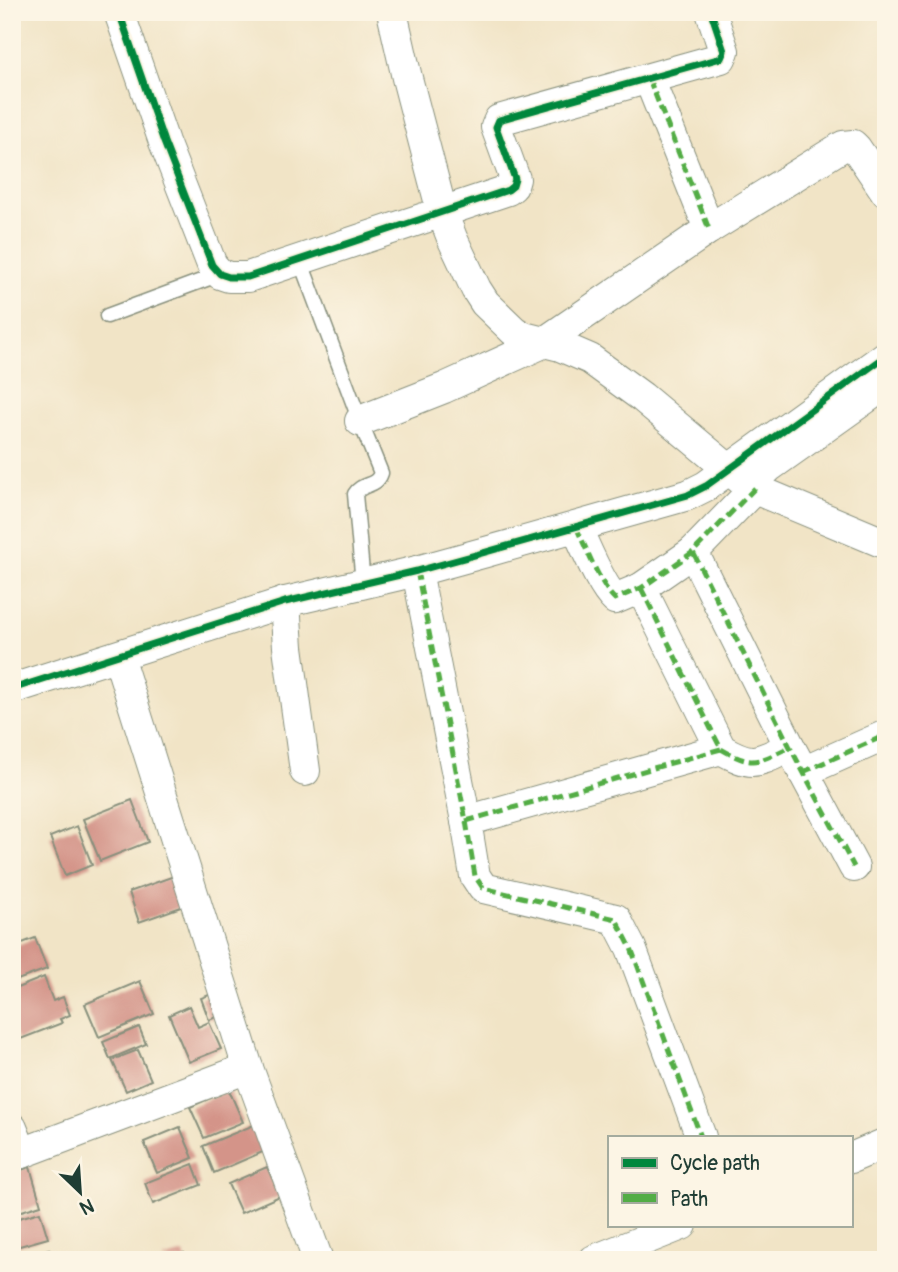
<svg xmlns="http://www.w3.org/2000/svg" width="898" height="1272" viewBox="0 0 898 1272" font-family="Pangolin,sans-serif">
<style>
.building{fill:#d49489}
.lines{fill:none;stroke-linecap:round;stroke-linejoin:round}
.service-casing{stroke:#88907d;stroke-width:17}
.minor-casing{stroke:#88907d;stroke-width:32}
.service{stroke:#fff;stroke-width:14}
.minor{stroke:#fff;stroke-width:30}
.quiet{stroke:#52ad45;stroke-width:5;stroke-dasharray:10 5;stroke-linecap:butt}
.cycleway-casing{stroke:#fcf5e5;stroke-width:11}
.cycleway{stroke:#00873e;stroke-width:7}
</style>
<rect width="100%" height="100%" fill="#fcf5e5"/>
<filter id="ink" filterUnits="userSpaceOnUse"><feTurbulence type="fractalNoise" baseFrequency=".0143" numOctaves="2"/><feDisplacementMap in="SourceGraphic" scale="14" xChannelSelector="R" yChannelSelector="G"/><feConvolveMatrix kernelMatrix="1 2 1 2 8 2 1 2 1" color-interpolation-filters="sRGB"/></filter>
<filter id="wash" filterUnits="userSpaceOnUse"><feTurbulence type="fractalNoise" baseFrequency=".00686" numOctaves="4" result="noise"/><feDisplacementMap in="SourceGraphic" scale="28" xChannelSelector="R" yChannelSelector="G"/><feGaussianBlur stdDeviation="1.57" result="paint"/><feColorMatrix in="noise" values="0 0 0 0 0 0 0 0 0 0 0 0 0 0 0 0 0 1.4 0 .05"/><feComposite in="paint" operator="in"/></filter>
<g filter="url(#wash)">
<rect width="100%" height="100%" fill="#f1e4c6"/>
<g id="blocks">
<g class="building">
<path d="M132,800L148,842L100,861L83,819Z"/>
<path d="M77,826L92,865L65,876L50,837Z"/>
<path d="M174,876L184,906L139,922L129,892Z"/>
<path d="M35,938L47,969L12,982V947Z"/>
<path d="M44,977L53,1001L63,997L70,1015L60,1019L62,1023L18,1040L12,1025V990Z"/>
<path d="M140,981L154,1014L99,1037L85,1004Z"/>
<path d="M217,992L225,1014L209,1020L201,998Z"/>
<path d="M189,1006L198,1027L209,1022L221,1049L189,1062L169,1015Z"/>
<path d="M139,1027L146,1044L110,1059L103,1042Z"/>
<path d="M138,1050L151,1080L126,1091L112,1060Z"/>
<path d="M229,1090L243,1122L204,1138L190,1107Z"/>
<path d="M254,1125L265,1151L214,1173L203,1146Z"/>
<path d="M180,1127L193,1158L157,1173L144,1142Z"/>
<path d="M193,1164L201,1185L153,1204L145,1183Z"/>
<path d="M30,1167L41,1205L12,1214V1173Z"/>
<path d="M267,1167L280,1196L241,1213L228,1184Z"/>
<path d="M40,1212L48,1238L16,1247L12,1234V1220Z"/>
<path d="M49,1249L52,1260H13V1259Z"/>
<path d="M184,1253L186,1260H163V1259Z"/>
</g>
</g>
</g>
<g filter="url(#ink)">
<use href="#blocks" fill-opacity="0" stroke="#88907d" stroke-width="2"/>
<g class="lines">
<defs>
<g id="service">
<path d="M300,260L360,421L381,473C376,488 362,482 355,494L363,584"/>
<path d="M107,316L220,274"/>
</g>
<g id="minor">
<path d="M119,12L164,142L212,265L220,274L229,277H248L508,190L513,186L515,179L496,127L499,120L721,58L724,51L711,12"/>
<path d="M392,12L407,78L442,212L452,238L476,289L485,303L514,331L524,337L560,346L590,359L642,397L750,487L886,544"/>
<path d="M649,79L709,229"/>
<path d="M360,421L444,388L543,343L709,229L843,146L853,145L856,148L886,192"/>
<path d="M576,527C585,545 601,587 615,599L641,588L693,552"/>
<path d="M417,571L466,821L475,876L483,888L616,919L631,948L701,1137"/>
<path d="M641,588L721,749C754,768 757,762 790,747"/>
<path d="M285,602L288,647L305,771"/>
<path d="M118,656L248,1068L318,1260"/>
<path d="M12,689L285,602L417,571L486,552L688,495L706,486L886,356"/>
<path d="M803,772L886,735"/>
<path d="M466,821L721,749"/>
<path d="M854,867L790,747L693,552L755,488L761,475L769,467L886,384"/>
<path d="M12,1128L22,1153L12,1156"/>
<path d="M22,1153L248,1068"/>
<path d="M851,1158L886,1143"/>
<path d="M594,1260L682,1225"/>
</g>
</defs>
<use href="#service" class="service-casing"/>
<use href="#minor" class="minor-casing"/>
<use href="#service" class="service"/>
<use href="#minor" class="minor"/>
<g class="quiet">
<path d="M649,79L709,229"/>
<path d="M755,488L693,552L790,747L854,867"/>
<path d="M576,527C585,545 601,587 615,599L641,588L693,552"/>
<path d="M417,571L466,821L475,876L483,888L616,919L631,948L701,1137"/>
<path d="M641,588L721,749C754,768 757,762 790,747"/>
<path d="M803,772L886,735"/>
<path d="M466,821L721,749"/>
</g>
<defs>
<g id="cycleway">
<path d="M119,12L164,142L212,265L220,274L229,277H248L508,190L513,186L515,179L496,127L499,120L721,58L724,51L711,12"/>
<path d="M12,689L285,602L417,571L486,552L688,495L706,486L886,356"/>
</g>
</defs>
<use href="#cycleway" class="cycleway-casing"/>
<use href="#cycleway" class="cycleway"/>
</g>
</g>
<rect width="898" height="1272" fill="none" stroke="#fcf5e5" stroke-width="42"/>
<rect x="608" y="1136" width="245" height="91" fill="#fcf5e5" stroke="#a4ab9e" stroke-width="2"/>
<rect x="622" y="1158" width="35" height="10" fill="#00873e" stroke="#a4ab9e" stroke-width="2"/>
<text x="670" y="1170" font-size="21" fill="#1f3d34">Cycle path</text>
<rect x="622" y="1193" width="35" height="10" fill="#52ad45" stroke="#a4ab9e" stroke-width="2"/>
<text x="670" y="1206" font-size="21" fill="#1f3d34">Path</text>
<g transform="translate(80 1192) rotate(155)" stroke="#fcf5e5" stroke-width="5" paint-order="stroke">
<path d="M0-5L12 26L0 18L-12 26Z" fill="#1f3d34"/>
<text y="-10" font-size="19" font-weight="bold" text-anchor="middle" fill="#1f3d34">N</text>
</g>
</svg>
